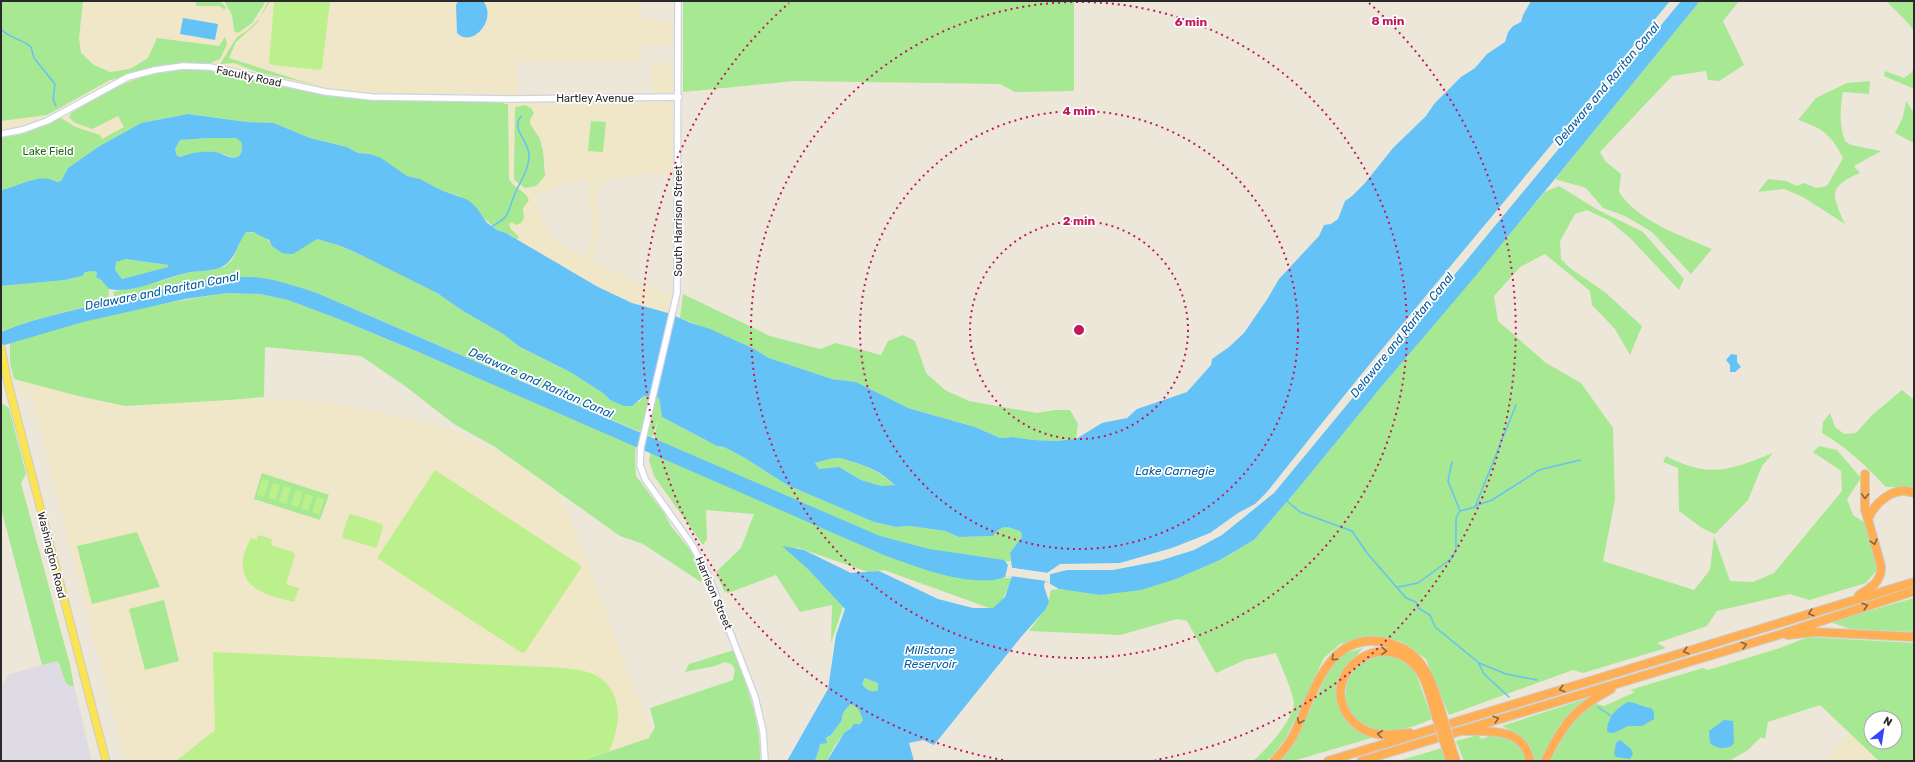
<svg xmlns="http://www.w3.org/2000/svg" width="1915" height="762" viewBox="0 0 1915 762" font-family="Rubik,sans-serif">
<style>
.industrial{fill:#dfdbe5}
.education{fill:#f0e7c8;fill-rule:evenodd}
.green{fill:#a7e892;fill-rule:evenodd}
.pitch{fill:#bcf08d}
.water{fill:#65c2f7;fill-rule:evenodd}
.pier{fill:#ede7da}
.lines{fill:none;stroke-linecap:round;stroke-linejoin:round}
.stream{stroke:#65c2f7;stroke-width:1.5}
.minor-casing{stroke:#cfd1e4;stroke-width:8}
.major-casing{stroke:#ccc;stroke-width:9}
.highway-casing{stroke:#ccc;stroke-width:10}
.minor{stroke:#fff;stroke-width:5.5}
.major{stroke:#fbe451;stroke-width:7}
.highway{stroke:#ffae53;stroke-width:8}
.highway-bridge-casing{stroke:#ccc;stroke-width:10;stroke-linecap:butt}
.highway-bridge{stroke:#ffae53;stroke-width:8}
.oneway{stroke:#89653c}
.ring{fill:none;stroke:#c2185b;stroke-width:2;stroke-dasharray:2 4}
.labels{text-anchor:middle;stroke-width:3.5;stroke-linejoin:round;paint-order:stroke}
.street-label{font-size:11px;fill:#292929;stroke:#fff}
.park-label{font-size:11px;fill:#1e6b14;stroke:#fff}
.water-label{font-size:12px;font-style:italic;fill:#045ca3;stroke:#fff}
.centre{fill:#c2185b;stroke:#fff;stroke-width:2}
.ring-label{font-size:12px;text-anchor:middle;font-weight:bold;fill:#c2185b;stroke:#fff;stroke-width:3.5;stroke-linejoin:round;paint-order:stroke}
</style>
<rect width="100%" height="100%" fill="#ede7da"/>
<path class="industrial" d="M58,661L66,683L70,686H74L92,761H1V687L9,674Z"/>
<g class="education">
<path d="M1,1H641V20H673V46L640,45L639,62H518L517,93H651L652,62L673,63V179L668,175L641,174L602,181L597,188L600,227L594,257L597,263L666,295L672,293L668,313L632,303L598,287L506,233L274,123L188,114L53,179L1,190ZM576,181H586L589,184V203L592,221V231L586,253L580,255L555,240L542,221L535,200L538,195L566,183Z"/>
<path d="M18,378L34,381L78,397L130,408L207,399H277L344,404L447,428L508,456L560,497L569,514L653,736L583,761H125L31,395L23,396Z"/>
<path d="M1856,726L1871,742L1890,761H1822Z"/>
</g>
<g class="green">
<path d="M1,1H83L79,38L81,53L94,65L110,72L130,69L148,58L157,38L219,46L225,37L227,44L220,59L208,64L172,65L110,80L47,115L1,121Z"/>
<path d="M195,1H220L226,7L225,10L219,6H197Z"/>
<path d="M224,1H266L252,23L238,33L234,31L232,15Z"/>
<path d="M268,1H270L257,23L236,42L229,58L298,80L323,86L260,73L234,63L220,64L237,37L248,30L260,18Z"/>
<path d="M683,1H1074V91L1015,92L1000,84L794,81L683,92Z"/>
<path d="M1700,1H1739L1723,21L1744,65L1719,81L1708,80L1706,71L1672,76L1600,152L1605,161L1621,174L1619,192C1639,222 1680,235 1712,249L1691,274L1652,232L1625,216L1603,208L1586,188L1555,179Z"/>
<path d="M1886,1H1914V31L1908,23Z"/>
<path d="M1914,67V87L1912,88L1884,76L1885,71L1904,78L1912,72Z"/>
<path d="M189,68L226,73L303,90L347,97L504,101V104H508L509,179C514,189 525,190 529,200L523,208L524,218L521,223L516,225L512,222L509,224L510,228L519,237L517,239L506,233L497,230L459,196L441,190L420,179L407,176L370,154L358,153L347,147L310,138L274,123L247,122L188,114L141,123L98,147L68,168L61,181L58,182C33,175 24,186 1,190V138L23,134L61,118L76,127L100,135L102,139L124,127L118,116L92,129L75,123L69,117L71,113L114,88L146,75Z"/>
<path d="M1870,81L1869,94L1843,92C1840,109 1839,125 1845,141L1851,145L1881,151L1854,166L1860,173C1827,187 1832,195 1845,224L1803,197L1784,189L1758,192L1768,179L1786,181L1797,186L1804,183L1816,188L1827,186L1843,158C1831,134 1822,128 1798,120L1816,98L1847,83Z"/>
<path d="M1906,101L1914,113V143L1895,133L1903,117Z"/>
<path d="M525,105L531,108L534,113L530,120V124L540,139L543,151L545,176L536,186L525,188L514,180V172L515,107Z"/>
<path d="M591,121L606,122L603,152L588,151Z"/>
<path d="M210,138H236L242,143C242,151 242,155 235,158L223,154L200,152L181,157L177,156L175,149L180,140Z"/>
<path d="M1559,186L1598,210L1643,232L1684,279L1679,290L1632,240L1610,221L1587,210L1575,214L1560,241L1561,259L1570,268L1606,293L1642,326L1630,355L1615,329L1592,305L1590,291L1545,254L1520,267L1494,296L1498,321L1546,363L1581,383L1613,428L1615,500L1603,561L1694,590L1710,570L1714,536L1730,581L1753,582L1774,573L1842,491L1841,471L1813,452L1819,446L1837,450L1861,478L1847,499L1853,515L1865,523L1880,566L1866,583L1809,600L1790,594L1717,611L1707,626L1657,643L1666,648L1583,673L1573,670L1449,715L1426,659L1400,641L1372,636L1340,644L1324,658L1286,738L1272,756L1266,761H1253C1265,751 1293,721 1294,703C1294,695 1280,663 1276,653L1245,660L1216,673L1187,621L1177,619L1120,635L1029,631C1039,618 1048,607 1051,590L1059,589L1100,595L1176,579L1220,560L1254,540L1302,484L1382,386L1545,192Z"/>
<path d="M245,232C256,232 267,236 272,246L311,241L317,239L341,246L387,267L437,293L463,311L503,334L520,347L570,372L603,393L610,400L639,402L644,396L659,398L662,417L717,446L724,447L745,458L787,485L874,522L895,527L910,526L945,531L959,537L992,536C1001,524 1009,526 1021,532L1022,538L1010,553L1011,561L1002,562L1000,578H1012L1000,606L992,609L884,570L868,572L796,547L843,607L831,643L832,605L800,612L776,575L728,593L724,591L716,572L741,548L754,514L706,510L707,539L703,545L654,476L649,460L658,420L652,437L317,293L288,284L181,285L116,300L113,293L116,291L158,282L186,273L224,267L232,260Z"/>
<path d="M126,259L168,265L169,267L122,279L115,270L116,262Z"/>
<path d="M95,271L97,273L96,277L101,280L109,289L108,302C72,310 36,318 1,332V286L65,280L82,276L84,272Z"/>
<path d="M227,293L260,294L288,300L341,320L636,444L635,459L636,476L664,513L671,526L691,551L703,576L701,582L643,544L620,536L495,447L454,424L405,386L361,356L265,347L264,397L229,400L125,406L78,396L14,379L10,363V343C80,320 154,304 227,293Z"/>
<path d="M683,294L770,336L820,349L836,343L881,355L888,341L903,335L915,341L926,373L945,390L969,401L1037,413L1055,410H1070L1078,424L1076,439L1056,441L1033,440L1013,437L1000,438L975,427L908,408L856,382L832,379L769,358L732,339L680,318Z"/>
<path d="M1902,390L1914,400V489L1911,487H1886C1866,466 1847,447 1822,433L1823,422L1830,413L1835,427L1844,434L1856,433L1871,416Z"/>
<path d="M1,403L9,408L26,474L21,483L70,665L74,686H70L66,683L58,661L42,665L1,508Z"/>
<path d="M1773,453L1762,466L1748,500L1715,534L1702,528L1679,511L1678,468L1663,462L1666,456C1710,479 1730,470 1773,453Z"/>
<path d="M840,458C865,465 876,469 896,486H881L861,480L839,467L819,469L815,463L829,459Z"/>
<path d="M262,473L329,495L320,520L254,499Z"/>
<path d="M137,532L160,587L92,604L77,546Z"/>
<path d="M1914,598V632L1851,629L1830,622Z"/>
<path d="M164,600L179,661L145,670L129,609Z"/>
<path d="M1808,637L1914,643V761H1879L1820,705L1768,722L1765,739L1761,737L1748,750L1729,761H1550L1570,726L1594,703L1604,706L1635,692L1630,690L1703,668L1708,670L1780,648ZM1871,718H1895V742H1871Z"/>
<path d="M1363,648L1342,672L1336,693L1343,714L1354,728L1378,736L1293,761H1280L1294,744L1329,670L1343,654Z"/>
<path d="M734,650C747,689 761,719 760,761H581L649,738L655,727L650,708L733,680L735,669L731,664L725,662L715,666L685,672L689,664Z"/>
<path d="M1376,655L1395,656L1414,668L1432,719C1410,728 1384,739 1363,724C1356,719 1350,711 1345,706C1348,674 1344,669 1376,655Z"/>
<path d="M865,678L879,683L878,690C871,693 867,690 862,684Z"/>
<path d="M1588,698L1560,724L1541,761H1532V749L1520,736L1502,726Z"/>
<path d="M851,704C859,708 862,711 863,720L860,724C847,724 832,749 827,761H815L819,749L820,744L831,735L842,720C841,714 846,708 851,704Z"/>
<path d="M1495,734C1513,738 1521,742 1526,761H1464L1456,741L1478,735L1482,739Z"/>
<path d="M1442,748L1446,761H1398Z"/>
</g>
<g class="pitch">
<path d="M276,1H330L322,68L320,70L272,65L269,62L274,3Z"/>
<path d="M435,470L580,565L581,568L525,652L522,653L377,558Z"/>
<path d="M262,479L269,481L264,497L257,495Z"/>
<path d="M273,483L280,485L275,500L268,498Z"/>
<path d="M284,486L291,488L286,504L279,502Z"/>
<path d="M296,490L303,492L298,508L291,505Z"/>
<path d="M306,493L313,496L308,511L301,509Z"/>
<path d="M317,497L324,499L319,515L312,512Z"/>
<path d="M351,514L382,524L383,527L377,547L375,548L343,538L342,535L349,515Z"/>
<path d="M258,535L272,539L271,545L293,552L295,556L286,584L299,588L294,602C271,595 240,592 243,559C244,551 248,545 251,538L257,540Z"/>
<path d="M213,652L544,667C559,668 579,668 593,674C624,688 622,725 609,751L581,761H176L215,730Z"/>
</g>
<g class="water">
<path d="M458,1H483C498,19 472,49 457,33L456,5Z"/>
<path d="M1531,1H1670C1536,165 1398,326 1267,492L1255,504L1238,513L1210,533L1172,548L1120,563L1060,564L1047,573L1012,568L1010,553L1022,537L1021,532C1009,526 1001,524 993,536L959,537L945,531L910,526L896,527L874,522L787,485L745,458L724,447L717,446L662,417L659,398L644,396L632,406H624L610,400L603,393L570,372L520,347L503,334L463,311L437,293L361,255L341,246L317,239L293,254H288L282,253L272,246L269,240L253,232H246C238,243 236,257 225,265C216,272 198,270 186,273C164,278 132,294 109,289L101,280L96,277L97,273L95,271L85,272L82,276L65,280L1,286V190C21,186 39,172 57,182L61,181L68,168L98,147L141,123L188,114L247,122L274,123L310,138L347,147L358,153L370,154L381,158L407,176L420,179L441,190L468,200L476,207L487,223L497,230L506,233L598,287L632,303L668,313L691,323L710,329L752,348L769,358L832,379L856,382L908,408L975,427L1000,438L1013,437L1033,440L1056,441L1076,439L1102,423L1127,418L1137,409L1187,392L1211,365L1212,359L1229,347L1244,333L1268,298L1279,279L1319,236L1324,225L1331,224L1338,219L1345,201L1352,196L1365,183L1393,148L1426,116L1434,104L1461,77L1475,68L1487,54L1505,42L1508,32L1513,26L1521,22L1523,15ZM210,138H236L242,143C242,148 242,153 239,156C232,161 222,153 215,152C204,151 191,152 181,157L177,156L175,149L180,140ZM126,259L168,265V267L122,279L115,270L116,262ZM840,458C864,465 876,468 895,485L881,486L861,480L839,467L819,469L815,463L829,459Z"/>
<path d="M1681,1H1700L1478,273L1382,386L1302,484L1254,540L1220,560L1176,579L1141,590L1100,595L1059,589L1045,581L1044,586L1049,602L1045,610L1021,637L934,745L923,740L909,743L914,761H827L844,733L851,728L854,724H860L863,720C860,712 860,708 851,704C846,708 841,714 842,720L831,735L826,738L827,743L820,744L819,749L815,761H787L828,689L836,635L845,609L809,570L782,546L804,550L851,573L879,571L938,599L973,608H993L1005,597L1012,576C1006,576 1000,579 994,580C956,583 921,568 886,556L418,352L341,320L288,300L260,294L227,293L185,299L83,322L1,346V332C41,316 82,308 124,299C168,288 216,273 262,278C281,281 299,287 317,293L880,536L929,549L1004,560L1012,570L1047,575L1067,570H1113L1159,561L1194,550L1222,535L1274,493ZM865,678L878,683V690C871,693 867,690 862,684Z"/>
<path d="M183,18L218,24L215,40L180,34Z"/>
<path d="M1731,354L1737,355V362L1741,367L1735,372H1730V365L1726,360Z"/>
<path d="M1628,702C1636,702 1642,707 1651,708L1654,712V719L1642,726H1628L1614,733L1607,732C1607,718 1616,708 1628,702Z"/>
<path d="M1724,720L1733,721L1734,742L1732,746C1724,749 1717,749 1710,743L1709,731Z"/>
<path d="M1620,740L1631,749L1633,754L1630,759L1616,757L1614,754L1616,743Z"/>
</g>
<path class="pier" d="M1010,564L1012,568L1047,573L1050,572V584L1046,581L1010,576L1005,577L1008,565Z"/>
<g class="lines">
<g class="stream">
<path d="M1,29C8,38 23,39 31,47L34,58L55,84L53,99L56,106"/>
<path d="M491,227C495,224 503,221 506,216C510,210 511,203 514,196C519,183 529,170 529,156C530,141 510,130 521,116"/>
<path d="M1452,462L1448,481L1460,511"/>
<path d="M1287,501L1300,512L1352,531L1367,553L1406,598L1416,602L1418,608L1430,615L1435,627L1478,662L1484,674L1509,697"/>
<path d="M1475,506L1492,500L1539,470L1580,460"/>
<path d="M1398,587L1418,583L1452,558L1456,550V518L1460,511L1475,507L1516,405"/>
<path d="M1479,663L1506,674L1537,680"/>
<path d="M1598,707L1611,716"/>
</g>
<defs>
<g id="minor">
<path d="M678,1L677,293L641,447L640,465L645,479L692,545L708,575L755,697L763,731L765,761"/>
<path d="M1,134L22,130L47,121L128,77L155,70L183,66L210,67L326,92L372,97L511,99L679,97"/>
</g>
<path id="major" d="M1,348L8,383L106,761"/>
<g id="highway">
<path d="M1865,474V510L1868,519"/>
<path d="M1859,595C1871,588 1882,581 1881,566L1868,519C1875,502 1895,485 1914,493"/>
<path d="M1788,635L1814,632L1914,637"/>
<path d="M1465,731C1491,731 1524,728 1530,761"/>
<path d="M1410,733C1400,734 1388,736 1377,734C1366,732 1356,726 1349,717C1316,672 1387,622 1421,673C1428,685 1431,699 1435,713"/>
<path d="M1452,749L1456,761"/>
<path d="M1447,751L1450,761"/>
<path d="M1274,761C1281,753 1289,745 1294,734C1314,694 1328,628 1388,643C1423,651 1432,681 1441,711"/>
<path d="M1328,761L1914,582"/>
<path d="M1361,761L1775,636L1914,591"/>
<path d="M1545,761C1564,723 1574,709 1611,689"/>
</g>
</defs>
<use href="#minor" class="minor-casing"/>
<use href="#major" class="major-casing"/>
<use href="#highway" class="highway-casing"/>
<use href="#minor" class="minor"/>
<use href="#major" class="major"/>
<use href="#highway" class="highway"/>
<defs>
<g id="highway-bridge">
<path d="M1441,711L1452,749"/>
<path d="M1435,713L1447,751"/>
</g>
</defs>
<use href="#highway-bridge" class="highway-bridge-casing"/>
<use href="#highway-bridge" class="highway-bridge"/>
</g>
<defs><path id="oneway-chevron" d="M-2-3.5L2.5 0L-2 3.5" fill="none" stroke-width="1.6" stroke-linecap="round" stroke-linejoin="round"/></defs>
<g class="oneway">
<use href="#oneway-chevron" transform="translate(1865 496) rotate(92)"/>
<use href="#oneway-chevron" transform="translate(1874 542) rotate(74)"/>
<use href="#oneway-chevron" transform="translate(1865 606) rotate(-17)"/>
<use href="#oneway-chevron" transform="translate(1811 613) rotate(163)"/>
<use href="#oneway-chevron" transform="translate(1744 645) rotate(-17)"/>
<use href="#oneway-chevron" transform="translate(1384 651) rotate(1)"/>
<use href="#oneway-chevron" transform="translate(1686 651) rotate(163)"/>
<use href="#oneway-chevron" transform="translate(1334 658) rotate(137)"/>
<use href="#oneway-chevron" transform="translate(1562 689) rotate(163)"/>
<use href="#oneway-chevron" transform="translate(1496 719) rotate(-17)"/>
<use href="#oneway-chevron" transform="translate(1300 721) rotate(114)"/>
<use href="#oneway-chevron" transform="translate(1380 734) rotate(-173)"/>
</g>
<g class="ring">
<circle cx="1079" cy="330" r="109"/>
<circle cx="1079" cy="330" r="219"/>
<circle cx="1079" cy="330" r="328"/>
<path d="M1003 760A437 437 0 0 1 789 3M1369 3A437 437 0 0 1 1155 760"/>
</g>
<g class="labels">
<g class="street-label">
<text transform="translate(249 76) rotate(12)" y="4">Faculty Road</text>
<text x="595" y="102">Hartley Avenue</text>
<text transform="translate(678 221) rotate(-90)" y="4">South Harrison Street</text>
<text transform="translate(52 555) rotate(76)" y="4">Washington Road</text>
<text transform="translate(714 593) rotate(67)" y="4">Harrison Street</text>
</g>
<g class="park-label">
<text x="48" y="155">Lake Field</text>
</g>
<g class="water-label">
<text transform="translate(1607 84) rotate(-50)" y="4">Delaware and Raritan Canal</text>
<text transform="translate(162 291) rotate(-11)" y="4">Delaware and Raritan Canal</text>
<text transform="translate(1402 335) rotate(-51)" y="4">Delaware and Raritan Canal</text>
<text transform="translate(541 383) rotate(24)" y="4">Delaware and Raritan Canal</text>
<text x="1175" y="475">Lake Carnegie</text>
<text x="930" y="654">Millstone<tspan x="930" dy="14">Reservoir</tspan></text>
</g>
</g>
<circle cx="1079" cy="330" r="6" class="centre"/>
<g class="ring-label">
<text x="1388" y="25">8 min</text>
<text x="1191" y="26">6 min</text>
<text x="1079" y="115">4 min</text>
<text x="1079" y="225">2 min</text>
</g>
<rect width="1915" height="762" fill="none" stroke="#292929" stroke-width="4"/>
<g transform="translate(1883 730) rotate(30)"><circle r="19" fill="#ffffff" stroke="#a9a9a9"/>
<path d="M0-3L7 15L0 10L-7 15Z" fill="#3546ff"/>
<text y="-6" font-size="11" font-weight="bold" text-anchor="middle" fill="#292929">N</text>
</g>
</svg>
